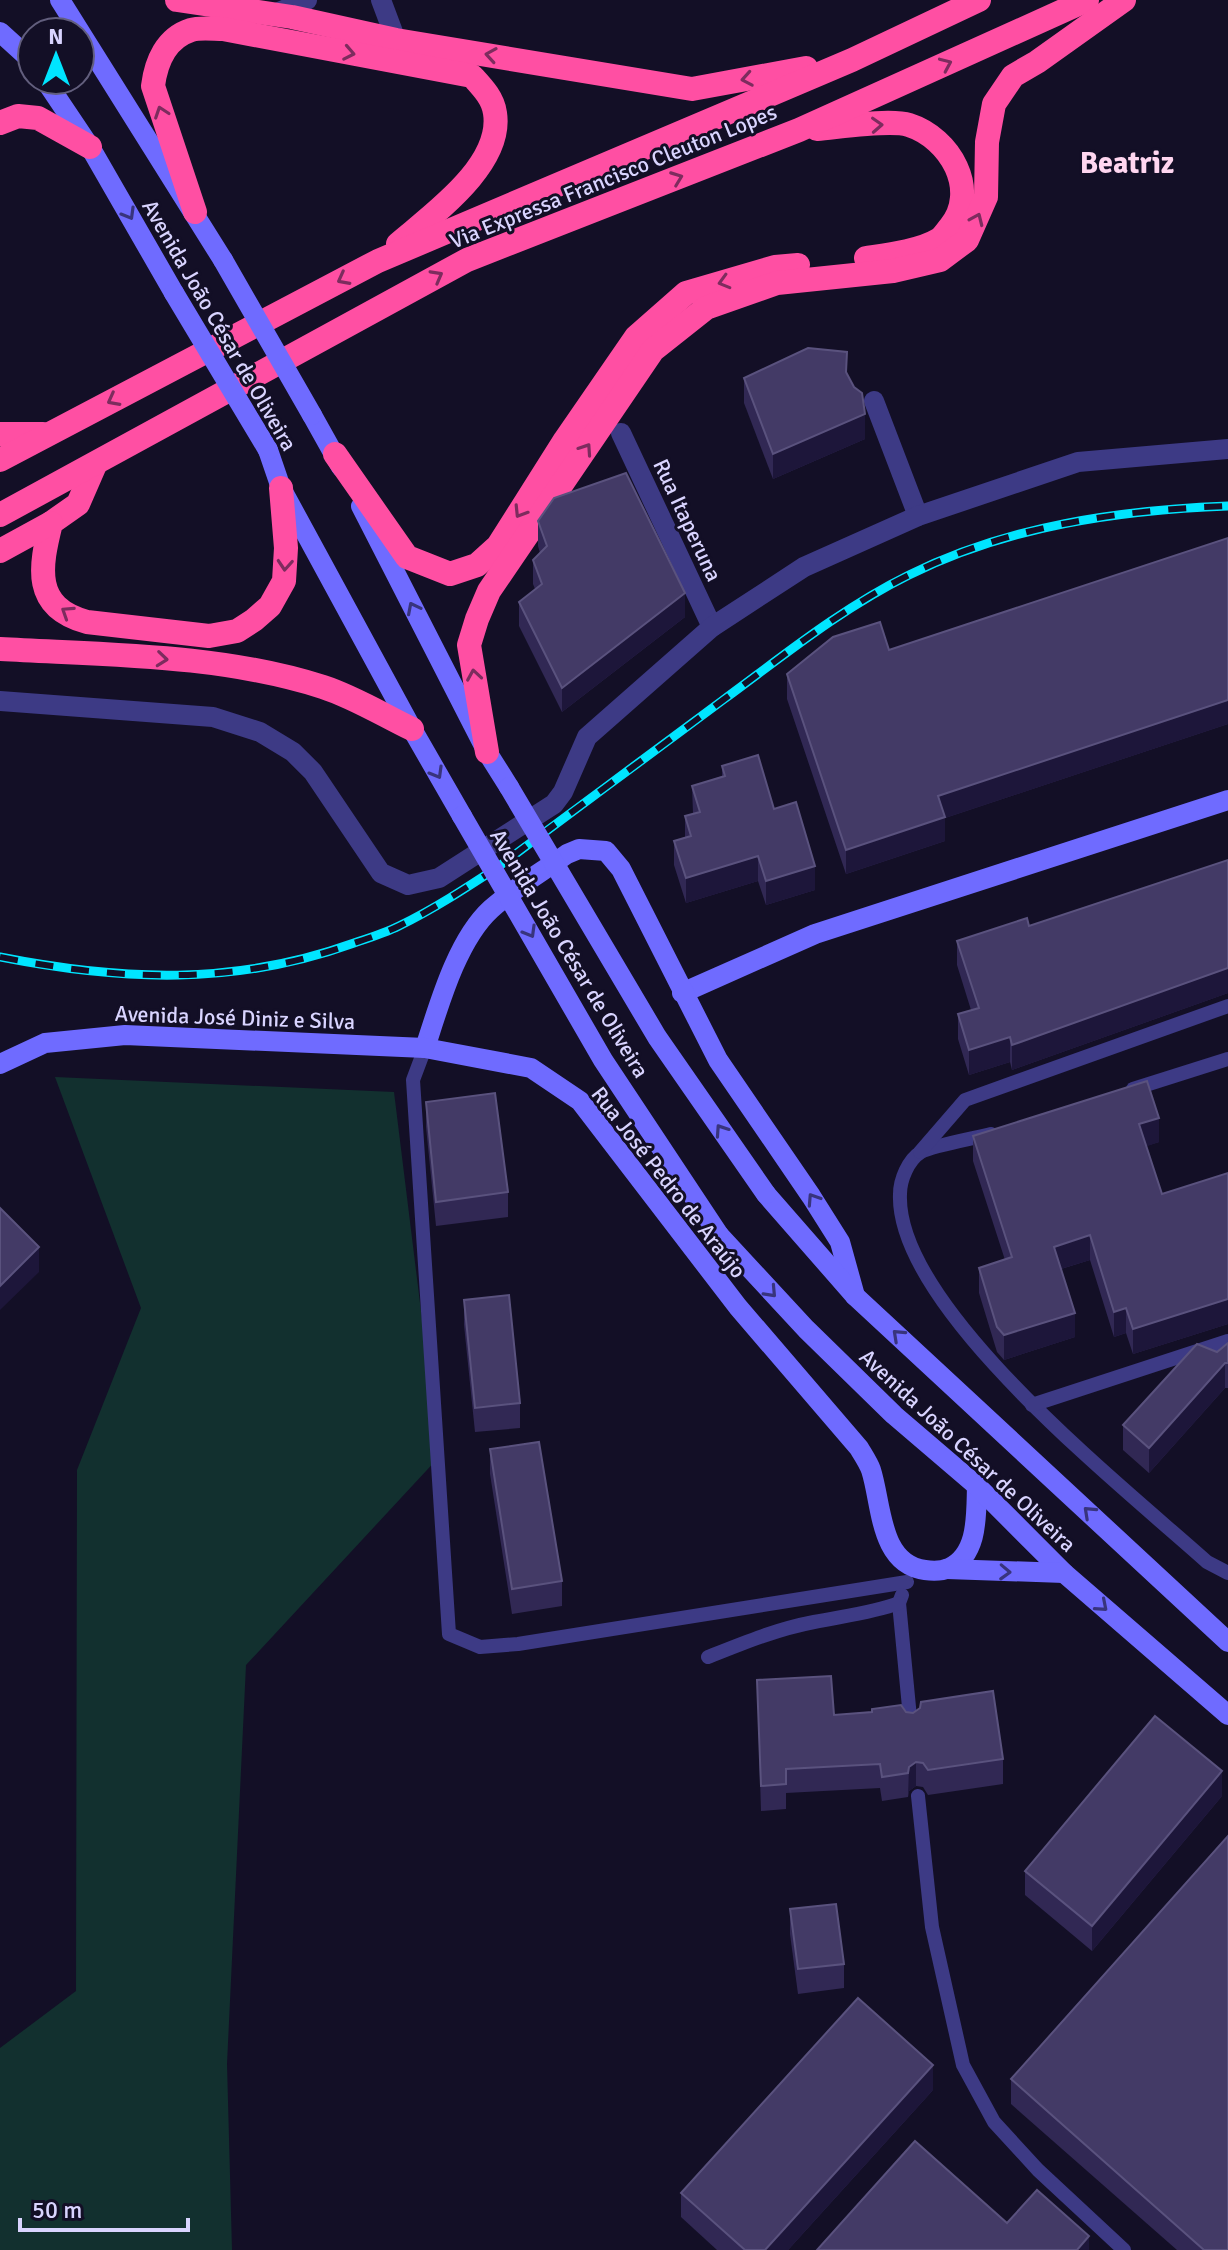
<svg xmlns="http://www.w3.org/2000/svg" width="1228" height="2250" viewBox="0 0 1228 2250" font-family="Signika,sans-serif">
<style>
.green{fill:#12302f}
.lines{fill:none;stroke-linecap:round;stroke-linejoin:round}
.lane{stroke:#3d3a85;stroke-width:14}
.street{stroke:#3d3a85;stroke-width:20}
.secondary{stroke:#6f6bff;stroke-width:20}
.highway{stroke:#ff4fa3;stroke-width:24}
.rail-casing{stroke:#00e5ff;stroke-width:9}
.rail{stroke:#130f26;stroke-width:6;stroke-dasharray:18;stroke-linecap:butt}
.secondary-bridge{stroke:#6f6bff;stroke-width:20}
.wall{fill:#312854}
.shaded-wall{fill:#1d163a}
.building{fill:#433a66;stroke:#5a527e;stroke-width:2}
.oneway{stroke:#7d2c5e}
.oneway2{stroke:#38347d}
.labels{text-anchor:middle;stroke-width:6;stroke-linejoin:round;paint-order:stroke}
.street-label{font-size:22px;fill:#d9d4ff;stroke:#130f26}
.district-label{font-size:30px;font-weight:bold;fill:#ffd6f0;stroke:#130f26}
</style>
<rect width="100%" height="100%" fill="#130f26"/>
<path class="green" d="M55,1077L394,1092L439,1457L246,1665L227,2064L232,2250H0V2048L76,1991L77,1470L141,1308Z"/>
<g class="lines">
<g class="lane">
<path d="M425,1048L413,1080L449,1634L480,1647L518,1644L907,1582"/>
<path d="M1133,1089L1228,1059"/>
<path d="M991,1134C976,1138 931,1146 921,1152C908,1160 900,1180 900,1194C895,1307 1126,1489 1207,1562L1228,1573"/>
<path d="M920,1152L965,1100L1228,1006"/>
<path d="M1032,1405L1228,1341"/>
<path d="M902,1595L899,1603L911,1728"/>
<path d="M708,1657C743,1643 777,1629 814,1622C843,1616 872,1613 899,1603"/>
<path d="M918,1796L932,1927L963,2065L994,2122L1038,2170L1124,2250"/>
</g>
<g class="street">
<path d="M381,0L396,40"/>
<path d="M272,15L307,0"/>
<path d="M874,401L918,516"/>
<path d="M621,433L712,627"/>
<path d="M0,701L213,717L260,732L293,752L313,772L381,873L408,885L439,878L554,804L563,792L587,737L712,627L804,567L918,516L1078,462L1228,449"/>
</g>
<g class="secondary">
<path d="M60,0L223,260"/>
<path d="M0,32L32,61"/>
<path d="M45,80L90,147L174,293"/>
<path d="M312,415L341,467"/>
<path d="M268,450L281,488L412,729L462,816"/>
<path d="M361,506L487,752L509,787"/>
<path d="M682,993L815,934L1228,800"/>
<path d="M425,1048C439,1005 457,940 491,909C514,888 542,872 567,854L579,849L606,851L621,869L718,1060L811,1196L840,1242L855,1296"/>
<path d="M0,1064L45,1043L125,1035L425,1048L531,1068L580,1101L738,1307L859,1448C863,1455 868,1462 871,1470C882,1504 879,1564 925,1570C932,1571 942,1571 949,1568C979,1554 976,1514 977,1486"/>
<path d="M766,1194L855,1296L1228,1642"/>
<path d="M719,1235L806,1329L894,1415L977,1486L1064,1573L1228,1715"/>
<path d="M947,1569L1064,1573"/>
</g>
<g class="highway">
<path d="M177,0L292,17L396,40L692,89L806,68"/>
<path d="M0,123L18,116L38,118L90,147"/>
<path d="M817,129C840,127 890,119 909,125C950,138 980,190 950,227C947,231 942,238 938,240C920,251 886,255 866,258"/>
<path d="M195,212L153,86C156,62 166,38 191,30C200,27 214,29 223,29L472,76C482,87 493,98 495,113C503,165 433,214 398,244"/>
<path d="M0,434H43"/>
<path d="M335,454L407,557L450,574L477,565L498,546L565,440L636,337L686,293L775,267L798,265"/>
<path d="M0,460L378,261L852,60L979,0"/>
<path d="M95,465L78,504L51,523C40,567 32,607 87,622L209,636L237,631L254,620L270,606L284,581L286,548L281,488"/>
<path d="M0,515L467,260L799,130L1087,0"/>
<path d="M0,551L51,523"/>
<path d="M0,649C107,655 220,654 323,687C354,697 383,715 412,729"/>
<path d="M487,752L469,645L477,619L489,591L653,350L706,308L777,283L893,271L940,260L967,240L986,197L987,142L994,104L1013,76L1037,62L1124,0"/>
</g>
<defs>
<path id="rail" d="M0,957C122,981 235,986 354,943C369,938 385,933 399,926C434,909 466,888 498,867C573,811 648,756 723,700C783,656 842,608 909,575C1007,526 1120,510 1228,506"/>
</defs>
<use href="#rail" class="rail-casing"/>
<use href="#rail" class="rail"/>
<g class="secondary-bridge">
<path d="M223,260L312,415"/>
<path d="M174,293L268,450"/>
<path d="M509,787L657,1037L766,1194"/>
<path d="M462,816L603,1060L719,1235"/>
</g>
</g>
<g class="wall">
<path d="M847,374L865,439L773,479L744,403V378Z"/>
<path d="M538,521L685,617L562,712L519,626V602L535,589L533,584V560L540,553L538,546Z"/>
<path d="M1228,538V724L945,818V841L846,874L787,699V674L889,650Z"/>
<path d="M722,766L774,809L815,890L766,905L758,881L686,903L674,865V841L685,837V816L693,814L692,786L722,776Z"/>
<path d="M1228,860V993L1012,1070L1010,1062L969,1075L958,1039V1014L971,1010L957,965V941L1029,926Z"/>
<path d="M426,1102L508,1192V1217L436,1226L426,1127Z"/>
<path d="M973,1136L1159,1142L1146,1146L1162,1194L1228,1173V1324L1133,1354L1126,1333L1114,1337L1090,1260L1061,1269L1075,1337L1004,1360L997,1352L979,1293V1268L1005,1260L973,1161Z"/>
<path d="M464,1300L520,1403V1428L475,1432L464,1325Z"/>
<path d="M1228,1343V1388H1225L1149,1473L1123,1450V1425Z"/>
<path d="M490,1449L562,1581V1606L512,1614L490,1474Z"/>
<path d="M757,1680L834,1715L906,1712L1003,1759V1784L928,1795L923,1787L916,1786L909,1791L908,1797L882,1801L880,1788L786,1793V1809L761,1811Z"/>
<path d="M1222,1796L1092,1951L1025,1895V1871Z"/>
<path d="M790,1909L844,1964V1988L798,1994L790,1934Z"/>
<path d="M1011,2079L1228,2250H1177L1011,2104Z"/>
<path d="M933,2090L788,2250H717L681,2217V2193Z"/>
</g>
<g class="shaded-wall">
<path d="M865,414V439L773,479V454Z"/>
<path d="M685,593V617L562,712V688Z"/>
<path d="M1228,700V724L945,818V841L846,874V850L938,796Z"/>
<path d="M758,856V881L686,903V878Z"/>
<path d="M815,866V890L766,905V881Z"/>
<path d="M1228,968V993L1012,1070V1045Z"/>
<path d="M1010,1037V1062L969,1075V1050Z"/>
<path d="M1159,1118V1142L1139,1149V1124Z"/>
<path d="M1090,1235V1260L1054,1271V1247Z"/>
<path d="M39,1247V1272L0,1310V1286Z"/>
<path d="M1228,1299V1324L1133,1354V1329Z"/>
<path d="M1126,1308V1333L1114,1337V1312Z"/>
<path d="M1075,1313V1337L1004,1360V1335Z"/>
<path d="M1225,1363V1388L1149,1473V1448Z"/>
<path d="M916,1762V1786L909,1791L908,1797L909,1767Z"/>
<path d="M1222,1771V1796L1092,1951V1926Z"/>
<path d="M933,2065V2090L788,2250H765Z"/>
<path d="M1089,2236V2250H1077Z"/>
</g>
<g class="building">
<path d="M808,348L847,352L846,372L854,387L862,393L865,414L773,454L744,378Z"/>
<path d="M626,473L685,593L562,688L519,602L542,584L533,560L547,546L538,521L554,498Z"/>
<path d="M1228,538V700L938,796L945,817L846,850L787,674L833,637L880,622L889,650Z"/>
<path d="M758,755L774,809L796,802L815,866L766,881L758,856L686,878L674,841L691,836L685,816L700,812L692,786L725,776L722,766Z"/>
<path d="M1228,860V968L1012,1045L1010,1037L969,1050L958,1014L979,1008L957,941L1027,918L1029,926Z"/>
<path d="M1147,1081L1159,1118L1139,1124L1162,1194L1228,1173V1299L1133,1329L1126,1308L1114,1312L1090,1235L1054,1247L1075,1313L1004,1335L997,1327L979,1268L1012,1257L973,1136Z"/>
<path d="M495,1093L508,1192L436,1202L426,1102Z"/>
<path d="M0,1208L39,1247L0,1286Z"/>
<path d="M509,1295L520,1403L475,1408L464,1300Z"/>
<path d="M1228,1343V1363H1225L1149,1448L1123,1425L1197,1344L1217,1352Z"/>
<path d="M539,1442L562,1581L512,1589L490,1449Z"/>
<path d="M831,1676L834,1715L872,1712V1709L901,1705L906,1712L913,1713L920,1708L921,1702L993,1691L1003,1759L928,1770L923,1763L916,1762L909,1767L908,1773L882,1777L880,1764L786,1769V1784L761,1786L757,1680Z"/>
<path d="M1155,1716L1222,1771L1092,1926L1025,1871Z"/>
<path d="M1228,1836V2250H1204L1011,2079Z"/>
<path d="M836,1904L844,1964L798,1969L790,1909Z"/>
<path d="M858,1998L933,2065L765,2250H745L681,2193Z"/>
<path d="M915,2141L1007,2223L1037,2190L1089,2236L1077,2250H817Z"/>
</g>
<defs><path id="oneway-chevron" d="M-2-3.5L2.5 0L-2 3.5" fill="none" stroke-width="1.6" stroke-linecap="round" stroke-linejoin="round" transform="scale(2)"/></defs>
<g class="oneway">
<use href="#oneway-chevron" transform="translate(349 53) rotate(11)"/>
<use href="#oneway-chevron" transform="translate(491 55) rotate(-171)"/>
<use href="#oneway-chevron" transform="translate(946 64) rotate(-24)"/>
<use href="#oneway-chevron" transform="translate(747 79) rotate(170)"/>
<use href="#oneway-chevron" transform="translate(161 112) rotate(-109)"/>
<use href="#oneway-chevron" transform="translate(877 125) rotate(-3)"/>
<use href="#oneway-chevron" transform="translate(677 178) rotate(-21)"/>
<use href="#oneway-chevron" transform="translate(977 219) rotate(-66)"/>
<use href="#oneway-chevron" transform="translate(437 276) rotate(-29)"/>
<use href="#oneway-chevron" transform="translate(343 279) rotate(152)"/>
<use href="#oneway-chevron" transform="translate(724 282) rotate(164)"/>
<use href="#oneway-chevron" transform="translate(113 400) rotate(152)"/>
<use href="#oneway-chevron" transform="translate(586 449) rotate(-56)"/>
<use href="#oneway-chevron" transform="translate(520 512) rotate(122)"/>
<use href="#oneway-chevron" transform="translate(285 565) rotate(94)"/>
<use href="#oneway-chevron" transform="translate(67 612) rotate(-147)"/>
<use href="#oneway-chevron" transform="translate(162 659) rotate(6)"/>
<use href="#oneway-chevron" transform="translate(474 675) rotate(-99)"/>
</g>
<g class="oneway2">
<use href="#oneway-chevron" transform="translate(129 214) rotate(60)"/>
<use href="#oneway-chevron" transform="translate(413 608) rotate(-117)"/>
<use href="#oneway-chevron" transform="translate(437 773) rotate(60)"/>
<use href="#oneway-chevron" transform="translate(530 932) rotate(60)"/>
<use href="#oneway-chevron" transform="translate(721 1130) rotate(-124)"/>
<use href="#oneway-chevron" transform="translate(813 1199) rotate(-123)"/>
<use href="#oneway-chevron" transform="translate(771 1292) rotate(47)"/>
<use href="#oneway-chevron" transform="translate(898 1335) rotate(-137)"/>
<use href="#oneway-chevron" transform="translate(1089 1512) rotate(-137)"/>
<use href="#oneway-chevron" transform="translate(1005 1572) rotate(2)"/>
<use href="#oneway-chevron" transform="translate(1102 1606) rotate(41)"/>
</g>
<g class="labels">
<g class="street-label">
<text transform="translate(613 176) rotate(-22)" y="8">Via Expressa Francisco Cleuton Lopes</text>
<text transform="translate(220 325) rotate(60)" y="8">Avenida João César de Oliveira</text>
<text transform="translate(688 520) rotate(65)" y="8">Rua Itaperuna</text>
<text transform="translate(570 953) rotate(59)" y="8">Avenida João César de Oliveira</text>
<text transform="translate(235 1017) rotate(2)" y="8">Avenida José Diniz e Silva</text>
<text transform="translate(669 1182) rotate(52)" y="8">Rua José Pedro de Araújo</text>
<text transform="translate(968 1450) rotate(43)" y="8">Avenida João César de Oliveira</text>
</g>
<g class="district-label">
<text x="1127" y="173">Beatriz</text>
</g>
</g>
<g transform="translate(56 56)"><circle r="38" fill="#130f26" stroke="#625e7d" stroke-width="2"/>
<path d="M0-6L14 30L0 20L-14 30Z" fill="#00e5ff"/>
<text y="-12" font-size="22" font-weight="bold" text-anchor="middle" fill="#d9d4ff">N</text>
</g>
<path d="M20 2218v12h168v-12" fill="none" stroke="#d9d4ff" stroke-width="4"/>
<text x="32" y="2218" font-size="24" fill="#d9d4ff" stroke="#130f26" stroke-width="6" paint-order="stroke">50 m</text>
</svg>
